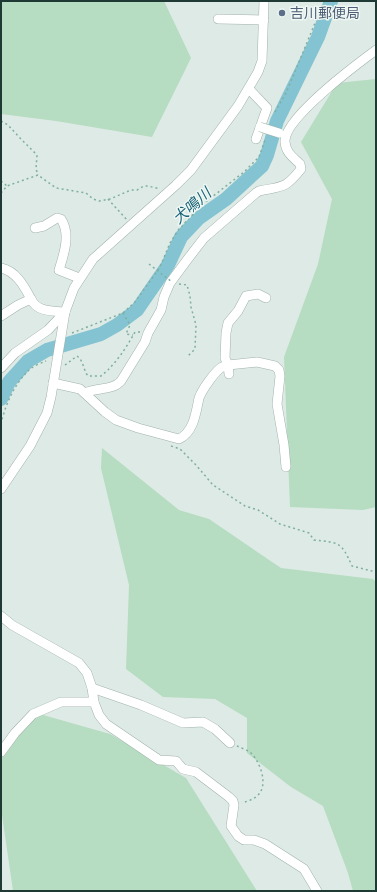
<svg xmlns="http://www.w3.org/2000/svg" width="377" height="892" viewBox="0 0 377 892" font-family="Poppins,'Noto Sans JP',sans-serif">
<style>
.green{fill:#b6dcc1}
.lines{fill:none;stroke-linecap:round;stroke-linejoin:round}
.river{stroke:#84c3d1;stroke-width:14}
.minor-casing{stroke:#a1b2ac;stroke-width:10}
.path{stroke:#7eafa1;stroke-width:1.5;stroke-dasharray:2 3;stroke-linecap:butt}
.minor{stroke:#fff;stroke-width:9}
.minor-bridge-casing{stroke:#a1b2ac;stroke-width:10;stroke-linecap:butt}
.path-bridge{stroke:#7eafa1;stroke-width:1.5;stroke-dasharray:2 3;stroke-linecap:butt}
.minor-bridge{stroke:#fff;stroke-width:9}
.service-dot{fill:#5c6f8a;stroke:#eef7f3;stroke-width:1.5}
.labels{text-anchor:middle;stroke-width:3;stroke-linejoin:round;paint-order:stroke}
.service-label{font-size:14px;fill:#4e5e75;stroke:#eef7f3;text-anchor:start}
.water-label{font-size:15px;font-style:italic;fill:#196477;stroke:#eef7f3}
</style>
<rect width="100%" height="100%" fill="#deeae5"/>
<g class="green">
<path d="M1,1H164L191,58L152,137L56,121L1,114Z"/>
<path d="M376,79V507L363,510L290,507L284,357L318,264L332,199L301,142L337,83Z"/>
<path d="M102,448L179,510L209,519L281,568L373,579L376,582V891H353L348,873L323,806L291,787L247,753V718L215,699L163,697L126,669L129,585L101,468Z"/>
<path d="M36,713L110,734L186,778L257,891H13L1,808V756Z"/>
</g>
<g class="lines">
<path class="river" d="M1,399L9,382L28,361L47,350L101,334L117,325L137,310L168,265L181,237L199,218L226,199L262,166L267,155L277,121L318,37L331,1"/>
<defs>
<g id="minor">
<path d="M218,19L264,20"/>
<path d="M249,89L267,108L256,139"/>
<path d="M35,228L44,226L57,218L61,219C71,234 64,254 59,270L79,278"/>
<path d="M1,268C16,271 24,286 31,299"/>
<path d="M266,298L258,294L246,296L238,311L228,323L226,333L225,358L228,365L257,362L275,366L279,370L280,376L277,404L284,445L286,467"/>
<path d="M1,316L18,305L31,299C37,312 52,311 65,312"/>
<path d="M1,368L15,353L48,330L65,312"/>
<path d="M53,383L80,389L105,412L116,420L138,428L179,439C194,432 196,412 199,398C202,390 215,371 222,367C223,366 227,366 228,365L229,374"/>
<path d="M85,393C97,387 112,391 121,381L145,342L148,333L161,310L164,297L170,283L187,260L204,238L256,193L259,191C283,186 285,189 301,169L300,164C293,157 286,153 285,142C283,119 357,64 376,50"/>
<path d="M1,489L30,446L47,413L51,397L65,312L74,288L93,259L176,185L191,170L238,106L258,72L262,61L264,1"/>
<path d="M1,616L12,625L79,663L87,673L92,688L94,702L99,715L106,724L159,760L176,761L183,769L196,772L229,797L233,801L234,805L231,826L238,836L244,840H254L265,844L304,869L317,891"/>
<path d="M92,688L141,705L183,723L203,722L215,729L230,743"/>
<path d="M1,752L15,733L33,714L61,702H94"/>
</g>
</defs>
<use href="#minor" class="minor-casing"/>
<g class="path">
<path d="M275,112L286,93L297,67L324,1"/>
<path d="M1,121L8,125L20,138L37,155L36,169L38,175"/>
<path d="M1,181L7,186"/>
<path d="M1,193L7,186L38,175L56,188L86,193L93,199L99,201L110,199L131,190H137L144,186H148L160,189"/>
<path d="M108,199L127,220"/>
<path d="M179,284L187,285L190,296L191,307L196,325L195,349L188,356"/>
<path d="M123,313L130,325L126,334L133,335"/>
<path d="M72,333L123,313L135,302L160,267L170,243L179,229L203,204L244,172L259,157L265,140"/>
<path d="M65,365L77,356C84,361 83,370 88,376H101C116,364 126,348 135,332H140"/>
<path d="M1,424C5,405 15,383 29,370C33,366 41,363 46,361"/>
<path d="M171,446L180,449L196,465L213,485L245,506L258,510L280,524L309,533L314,540C339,543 341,541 352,566L376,572"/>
<path d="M237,746C241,748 248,750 251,753C260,762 268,783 259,794C255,799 248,801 242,803"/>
</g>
<use href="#minor" class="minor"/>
<defs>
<path id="minor-bridge" d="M260,127L279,133"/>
</defs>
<use href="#minor-bridge" class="minor-bridge-casing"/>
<path class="path-bridge" d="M149,264L172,282"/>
<use href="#minor-bridge" class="minor-bridge"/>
</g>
<circle class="service-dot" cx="282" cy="13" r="4"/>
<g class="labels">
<g class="service-label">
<text x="290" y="18">吉川郵便局</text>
</g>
<g class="water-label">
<text transform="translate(192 206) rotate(-42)" y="5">犬鳴川</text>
</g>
</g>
<rect width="377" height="892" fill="none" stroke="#1f3a34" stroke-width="4"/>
</svg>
